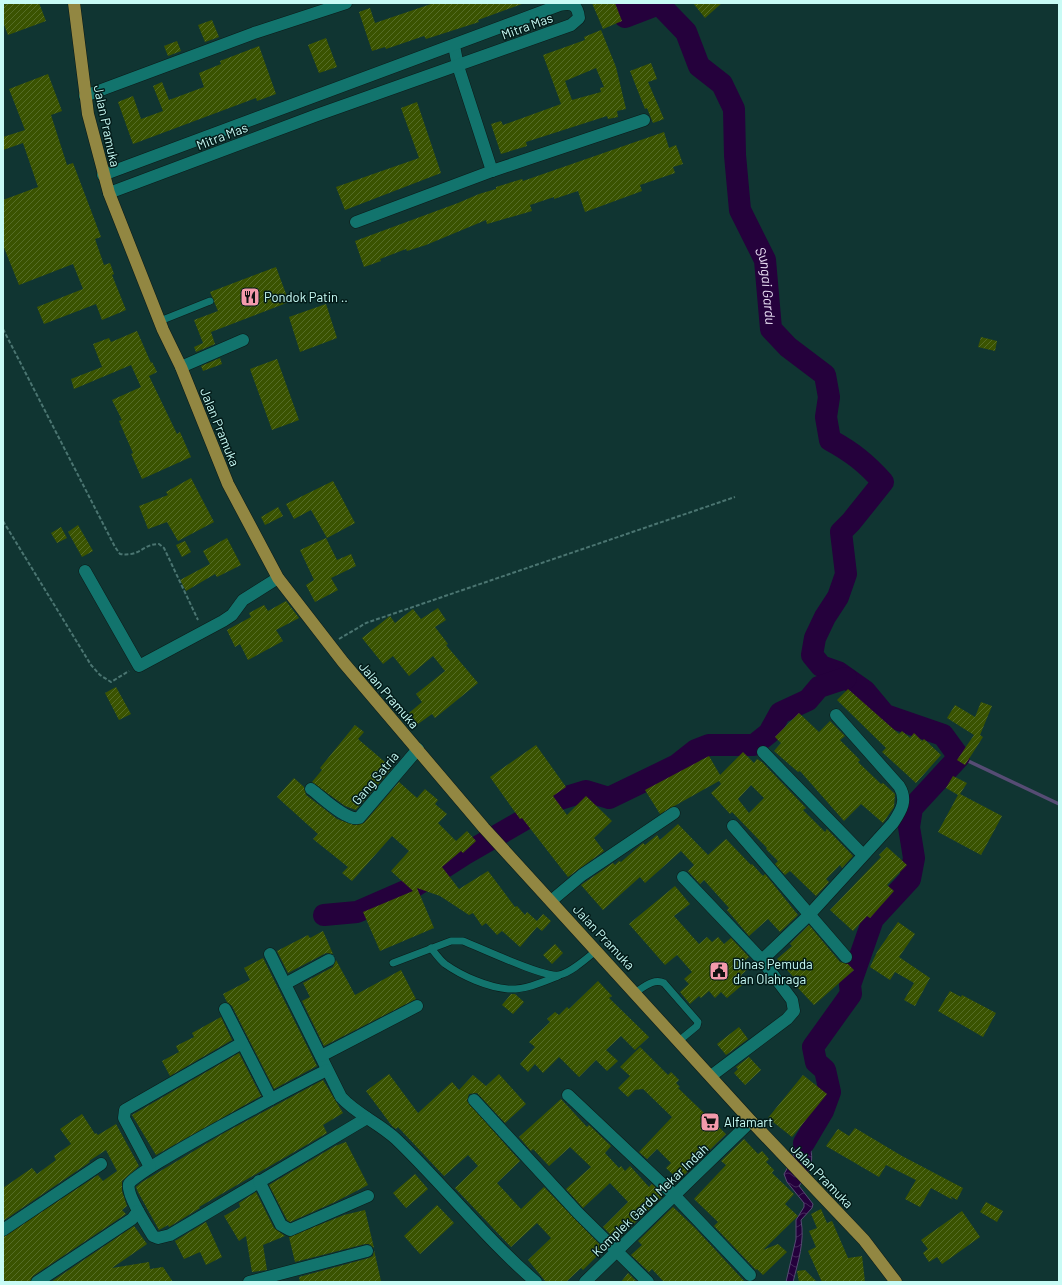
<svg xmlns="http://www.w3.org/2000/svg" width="1062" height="1285" viewBox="0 0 1062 1285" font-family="Barlow,sans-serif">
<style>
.water{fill:url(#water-waves);stroke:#564c74}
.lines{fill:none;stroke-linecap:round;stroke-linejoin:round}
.stream{stroke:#564c74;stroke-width:3.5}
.river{stroke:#25013c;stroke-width:22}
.building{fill:url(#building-hatch);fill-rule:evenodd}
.service-casing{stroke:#0b1a18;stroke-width:8}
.minor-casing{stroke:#0b1a18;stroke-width:13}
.primary-casing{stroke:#0b1a18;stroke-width:13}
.path{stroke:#4b7571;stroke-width:2;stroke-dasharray:4 2;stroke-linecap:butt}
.service{stroke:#12746d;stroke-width:7}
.minor{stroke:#12746d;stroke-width:12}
.primary{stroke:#928742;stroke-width:12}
.labels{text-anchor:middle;stroke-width:3;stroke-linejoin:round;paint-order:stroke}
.street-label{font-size:13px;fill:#c8fbf5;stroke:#031b19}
.poi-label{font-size:13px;fill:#c8fbf5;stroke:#031b19;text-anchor:start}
.water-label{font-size:14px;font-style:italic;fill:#e7dcf2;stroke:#031b19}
</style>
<defs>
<pattern id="water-waves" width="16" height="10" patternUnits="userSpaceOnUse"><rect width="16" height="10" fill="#25013c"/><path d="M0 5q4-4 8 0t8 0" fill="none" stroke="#432759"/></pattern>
<pattern id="building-hatch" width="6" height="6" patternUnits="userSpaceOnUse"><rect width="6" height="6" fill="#3a5301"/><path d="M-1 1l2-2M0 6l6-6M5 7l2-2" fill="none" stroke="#556d27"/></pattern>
</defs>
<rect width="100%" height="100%" fill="#103532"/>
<path class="water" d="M815,1115L826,1121L810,1147C815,1163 808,1173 799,1186L813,1204L812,1208L801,1220C805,1241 798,1262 793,1282H786L796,1239V1220L804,1207V1203L787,1182L784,1174L792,1160L797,1141Z"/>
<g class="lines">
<path class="stream" d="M964,759L1059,804"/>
<g class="river">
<path id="s1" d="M618,3L625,17L659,4L686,32L699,66L722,84L734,109L735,155L740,210L765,260L771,329L788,347L825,375L829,397L826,417L830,440C852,452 866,463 883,482L851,522L841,532L846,574L838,597L825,617L815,638L812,655L821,666L838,672L865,691L885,715L943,735L959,757L912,808L909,827L914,858L910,879L873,919L850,985L851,994L813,1047L816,1062L825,1070L830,1092L823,1111L804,1143"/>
<path d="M324,915L357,912L412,888L465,854L560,799L586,791L609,798L677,765L696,750L709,745H754L769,733L780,713L808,700L819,687L846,678"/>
</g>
</g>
<g class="building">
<path d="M9,3H39L46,21L8,35L3,22V5Z"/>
<path d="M434,3H522V4L478,20L479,22L426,39L424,36L386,49L385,47L372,51L359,12L370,8L375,23Z"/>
<path d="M592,3H615L622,21L603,29Z"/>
<path d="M693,3H722L705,18Z"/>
<path d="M212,20L219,37L205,42L198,25Z"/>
<path d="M601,30L616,67L626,109L617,111L618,117L608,119L607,116L526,142L527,146L501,154L491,124L501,121L503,125L561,104L543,55L585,40L584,37ZM596,68L604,87L600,88L601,92L572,100L565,81Z"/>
<path d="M326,38L337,67L319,73L308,45Z"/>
<path d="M177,41L181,51L168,56L164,46Z"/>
<path d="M259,46L276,94L257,101L256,98L133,144L118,102L133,96L141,119L163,111L153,86L162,82L169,100L204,87L199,73L221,64L220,61Z"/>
<path d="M651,63L657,79L648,82L664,119L653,123L647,108L645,109L630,71Z"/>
<path d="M48,74L62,111L51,115L67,165L73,163L101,237L95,239L104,265L110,263L114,274L112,275L126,310L102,320L96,304L44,324L37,307L83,289L73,264L19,285L3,245V200L38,187L23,143L3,150V137L25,130L9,89Z"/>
<path d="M417,102L441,173L345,210L336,187L419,158L401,108Z"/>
<path d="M664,132L669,148L676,145L683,164L673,167L675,173L640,185L642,191L585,212L578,191L554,199V197L530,205L532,211L487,224L486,220L426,245L407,251L406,249L380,259L381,261L364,267L355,241L458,203L479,194L496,189V187L522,179L523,181Z"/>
<path d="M276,267L289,302L211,332L215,344L196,352L194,347L203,343L194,320L218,311L210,292Z"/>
<path d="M326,304L337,338L300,352L289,317Z"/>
<path d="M137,331L151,363L152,362L157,372L149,376L177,434L180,432L191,457L142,479L131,454L133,453L119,421L122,420L112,400L141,387L131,365L74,389L71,379L102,367L93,344L109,338L111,342Z"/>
<path d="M981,337L997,341L995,351L978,347Z"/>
<path d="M220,358L222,364L203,371L201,366Z"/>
<path d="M277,359L299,420L272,430L250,369Z"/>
<path d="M191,478L214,522L178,541L167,522L148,529L139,506L168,495L166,492Z"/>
<path d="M333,481L355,523L327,538L311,510L294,519L286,504Z"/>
<path d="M278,507L283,516L265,525L261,517Z"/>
<path d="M78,525L93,551L82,557L68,532Z"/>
<path d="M61,527L67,538L57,543L51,533Z"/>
<path d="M227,538L241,565L217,577L215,574L186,591L180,580L210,564L203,551Z"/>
<path d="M326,538L337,560L351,554L356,566L331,578L338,590L315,602L306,585L314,580L300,550Z"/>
<path d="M185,541L191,552L182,557L176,545Z"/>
<path d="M286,601L299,618L276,630L283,641L248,660L240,644L235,647L227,630L251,617L249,613L264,605L268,611Z"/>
<path d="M438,608L446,620L435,627L448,644L446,645L478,683L435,718L432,714L418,724L409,713L422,702L416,694L445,671L433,656L409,676L393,656L383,664L362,638L390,616L395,623L413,609L421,619Z"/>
<path d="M116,687L131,714L119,720L105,693Z"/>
<path d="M848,689L899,734L902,731L910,738L914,733L922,741L924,739L941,755L916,783L882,752L886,748L837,700Z"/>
<path d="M981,702L992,706L980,735L983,737L965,765L957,760L974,735L947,718L955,705L975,717Z"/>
<path d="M799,713L819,732L830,721L845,736L840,740L860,760L858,762L881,784L883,783L895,794L894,807L883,823L861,804L844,821L800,771L798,772L774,751L781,743L775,737Z"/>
<path d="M355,725L364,732L358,739L392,768L356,810L345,806L312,782L322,770L320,768Z"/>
<path d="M536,745L566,787L553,796L567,815L586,796L612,821L594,838L604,851L568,877L522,818L520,819L490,777Z"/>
<path d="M743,752L754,763L757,759L762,762L806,808L803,810L825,832L827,829L853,856L842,868L840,865L826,879L829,882L816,896L790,871L785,875L775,864L778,861L766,849L767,848L732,812L730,814L711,793L721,784L719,781L660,814L645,790L709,756L720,775ZM751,785L764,798L749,813L738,799Z"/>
<path d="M953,776L967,783L960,794L1002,816L981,855L938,832L958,795L946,788Z"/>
<path d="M294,778L304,787L306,795L323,808L337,819L354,825L364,823L399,782L417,798L425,789L438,800L435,804L447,814L438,823L456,841L467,831L476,841L463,853L461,851L442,867L459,889L488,871L515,907L517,906L525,915L527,912L537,921L543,914L551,921L542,931L537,927L520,947L502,931L497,935L486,923L482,926L473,913L469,915L440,896L417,888L434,928L380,951L363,912L413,891L391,871L409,851L392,836L352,881L342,873L348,867L313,839L318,834L277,797Z"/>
<path d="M678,824L708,855L726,839L751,865L752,864L763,876L765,874L798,915L780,932L768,919L749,936L727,910L729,908L704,880L700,884L688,871L694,865L681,851L645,883L640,877L603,910L581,885L613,863L615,865L619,861L621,862L643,843L645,845L657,835L660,840Z"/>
<path d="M887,847L907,865L887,885L894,891L870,918L867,916L853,931L830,910L881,857L879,855Z"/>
<path d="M675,886L690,904L674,916L699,944L707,937L712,942L718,937L724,944L731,938L749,957L742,963L747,970L741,975L747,981L727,998L721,992L715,998L709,991L701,998L699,996L690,1004L680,992L689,984L684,979L692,972L677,955L665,965L629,924Z"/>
<path d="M898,922L915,934L899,957L930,978L915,1006L904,1000L914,983L895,972L890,980L870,967L877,952Z"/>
<path d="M809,925L840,962L848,964L854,970L814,1005L796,986L799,983L777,959L792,946L790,944Z"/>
<path d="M323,931L333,954L326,953L288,973L277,951L308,935L310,938Z"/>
<path d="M555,944L563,953L552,964L543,955Z"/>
<path d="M263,958L317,1066L274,1089L232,1006L227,1002L223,994L250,980L244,968Z"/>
<path d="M336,960L355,995L401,970L416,999L324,1046L302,1001L310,997L303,983L333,967Z"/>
<path d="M598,981L612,996L609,998L649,1037L635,1050L621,1036L606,1050L618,1061L607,1071L596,1060L579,1077L559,1057L543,1073L535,1064L528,1072L520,1064L535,1047L529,1042L550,1022L547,1019L555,1012L559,1015L567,1007L569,1009Z"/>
<path d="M950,991L961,997L962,995L996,1013L983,1037L938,1011Z"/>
<path d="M511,994H515L524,1002L513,1014L502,1005Z"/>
<path d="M221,1017L232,1040L170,1076L162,1061L179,1052L176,1046L194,1037L192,1033Z"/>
<path d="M739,1027L748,1039L726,1055L717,1044Z"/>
<path d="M640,1047L668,1075L671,1072L679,1080L676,1083L680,1087L678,1088L726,1134L679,1180L666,1168L671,1163L657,1149L647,1159L639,1152L672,1117L643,1089L635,1090L628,1097L618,1088L630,1076L620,1067Z"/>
<path d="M239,1053L261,1096L156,1155L132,1115Z"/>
<path d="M749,1057L761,1070L745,1085L734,1073L738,1069L736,1067Z"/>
<path d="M389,1074L418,1113L452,1082L459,1090L473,1075L486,1086L499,1074L526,1104L505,1123L477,1093L469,1094L467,1101L520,1161L497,1183L521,1209L544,1187L604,1249L583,1270L581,1268L566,1282H546L528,1260L551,1238L537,1223L511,1247L455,1188L478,1166L468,1155L444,1176L398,1127L396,1129L392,1126L366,1091Z"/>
<path d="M803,1075L827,1094L792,1137L768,1118Z"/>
<path d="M323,1080L343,1113L323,1125L327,1133L199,1207L200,1208L169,1227L168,1225L159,1230L138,1192L136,1187L142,1182L224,1133Z"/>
<path d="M561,1099L587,1127L589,1125L611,1146L605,1153L619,1168L621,1166L625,1171L630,1166L649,1187L652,1184L664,1195L618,1239L616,1237L615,1239L603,1227L628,1202L610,1183L583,1208L566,1189L591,1167L570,1147L549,1166L533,1149L531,1151L519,1137Z"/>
<path d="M82,1114L95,1134L96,1133L98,1135L116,1124L139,1166L122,1181V1191L127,1206L122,1210L126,1214L33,1276L30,1282H6L3,1278V1237L98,1175L103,1181L117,1171L106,1150L89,1161L90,1162L3,1221V1188L32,1168L37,1174L56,1160L54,1156L71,1144L60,1129Z"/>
<path d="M855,1128L902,1156L963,1188L957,1200L950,1196L953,1200L931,1188L920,1207L905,1199L916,1180L886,1165L879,1177L826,1146L838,1129L849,1136Z"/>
<path d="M744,1139L758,1154L762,1151L769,1159L766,1162L774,1170L772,1173L794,1194L785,1204L798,1216L763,1250L778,1244L787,1252L763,1275L757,1269L756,1270L714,1226L718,1222L694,1199L726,1165L721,1161Z"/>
<path d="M346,1142L368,1185L335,1202L290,1222L287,1220L269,1185L335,1146Z"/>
<path d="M415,1174L428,1189L406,1208L393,1193Z"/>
<path d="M256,1192L274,1228L285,1236L263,1245L267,1270L252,1272L246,1236L239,1241L224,1216L240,1207L239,1203Z"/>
<path d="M986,1202L1003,1211L997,1222L980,1212Z"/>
<path d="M437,1205L454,1223L420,1254L404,1236Z"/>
<path d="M673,1207L695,1228L745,1282H664L652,1269L649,1272L631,1255L642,1245L638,1241Z"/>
<path d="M821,1209L827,1223L832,1221L848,1258L862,1256L865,1282H822L808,1251L816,1247L809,1231L817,1228L811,1214Z"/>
<path d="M365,1210L374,1248L369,1244H365L295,1262L289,1237L344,1215Z"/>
<path d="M962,1211L980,1237L942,1264L937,1257L929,1262L923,1253L928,1249L921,1240Z"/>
<path d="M206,1222L222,1257L206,1265L200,1252L184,1259L175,1241Z"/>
<path d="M134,1226L147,1244L112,1268L149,1262L150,1269L163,1267L173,1282H51Z"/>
<path d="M374,1250L381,1281L300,1282L299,1277L369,1258L373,1256Z"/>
<path d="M805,1270L817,1282H799L797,1271Z"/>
<path d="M628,1273L637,1282H621Z"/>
</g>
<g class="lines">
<defs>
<g id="service">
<path d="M160,321L210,301"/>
<path d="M431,948C435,953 440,960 445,964C462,976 487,987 508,989C525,990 543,982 558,976"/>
<path d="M393,963L451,941H463C481,948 544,978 559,975C571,973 588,957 597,950"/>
<path d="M636,992C644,987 654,978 664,983L698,1022L697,1026L680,1040"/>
</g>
<g id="minor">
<path d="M454,46L458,66L492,171"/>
<path d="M85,96L254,33L346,3"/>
<path d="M103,175L560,5C573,2 578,6 579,18L571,25L317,115L109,193"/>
<path d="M356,222L492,171L644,120"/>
<path d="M181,367L243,340"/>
<path d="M85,571L139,666L223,621L232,615L243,600L278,578"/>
<path d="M763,752L863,855"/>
<path d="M311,789C322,797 346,821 359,818L418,749"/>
<path d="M733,826L846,957"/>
<path d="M683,877L762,960L792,1000L794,1011L787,1019L711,1076"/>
<path d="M551,901L582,875L674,813"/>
<path d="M270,954L341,1097C356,1114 379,1123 396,1139C444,1185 485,1238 536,1282"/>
<path d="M762,960L809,915L893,823C901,811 908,800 899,786L836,715"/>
<path d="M285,984L329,960"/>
<path d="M225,1009L271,1099"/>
<path d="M321,1056L417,1006"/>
<path d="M327,1070C303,1082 133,1171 129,1184C126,1194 147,1226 153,1236L158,1238L170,1235L367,1118"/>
<path d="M568,1095L674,1195L750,1275"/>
<path d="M474,1100L578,1213L648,1282"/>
<path d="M150,1167L124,1118L125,1110L242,1043"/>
<path d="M259,1181L281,1225L290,1230L368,1196"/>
<path d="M3,1230L101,1164"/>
<path d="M37,1282L132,1219L138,1211"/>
<path d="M249,1282L367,1251"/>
<path d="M585,1282L751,1121"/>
</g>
<path id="primary" d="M74,3L88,114L109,193L163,330L181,367L228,484L278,578L343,662L484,828L751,1121L864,1240L896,1282"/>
</defs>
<use href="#service" class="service-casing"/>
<use href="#minor" class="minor-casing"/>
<use href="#primary" class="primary-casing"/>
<g class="path">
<path d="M3,329L115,547L120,554C141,557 142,544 159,544L164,548L198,620"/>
<path d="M3,521L91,665L100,675L111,682L129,671"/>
<path d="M339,639L366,623L735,497"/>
</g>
<use href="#service" class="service"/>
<use href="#minor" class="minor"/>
<use href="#primary" class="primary"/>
</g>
<defs>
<symbol id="restaurant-square" viewBox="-11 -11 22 22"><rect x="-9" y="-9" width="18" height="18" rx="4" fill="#f39aab" stroke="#031b19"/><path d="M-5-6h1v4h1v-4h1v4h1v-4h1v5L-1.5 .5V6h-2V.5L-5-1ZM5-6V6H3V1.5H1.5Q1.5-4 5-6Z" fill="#111"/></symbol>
<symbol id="civic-square" viewBox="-11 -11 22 22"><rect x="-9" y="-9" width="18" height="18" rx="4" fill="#f39aab" stroke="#031b19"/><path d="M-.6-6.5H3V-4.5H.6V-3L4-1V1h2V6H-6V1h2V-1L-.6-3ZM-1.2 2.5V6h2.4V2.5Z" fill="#111"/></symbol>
<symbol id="supermarket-square" viewBox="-11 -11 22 22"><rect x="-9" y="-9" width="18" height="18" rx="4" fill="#f39aab" stroke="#031b19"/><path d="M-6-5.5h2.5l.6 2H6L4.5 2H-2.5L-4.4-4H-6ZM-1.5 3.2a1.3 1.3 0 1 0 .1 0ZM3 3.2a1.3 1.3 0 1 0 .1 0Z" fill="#111"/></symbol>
</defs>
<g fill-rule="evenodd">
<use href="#restaurant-square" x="239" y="286" width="22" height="22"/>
<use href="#civic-square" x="708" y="960" width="22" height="22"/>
<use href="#supermarket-square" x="699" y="1111" width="22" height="22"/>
</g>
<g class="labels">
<g class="street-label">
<text transform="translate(527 26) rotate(-20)" y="5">Mitra Mas</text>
<text transform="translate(107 126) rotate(78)" y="5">Jalan Pramuka</text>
<text transform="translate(222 136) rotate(-21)" y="5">Mitra Mas</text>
<text transform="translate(220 427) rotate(68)" y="5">Jalan Pramuka</text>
<text transform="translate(389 695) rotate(49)" y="5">Jalan Pramuka</text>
<text transform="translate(375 778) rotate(-50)" y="5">Gang Satria</text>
<text transform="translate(604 937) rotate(47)" y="5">Jalan Pramuka</text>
<text transform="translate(822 1176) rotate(46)" y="5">Jalan Pramuka</text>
<text transform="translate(650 1200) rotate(-44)" y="5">Komplek Gardu Mekar Indah</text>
</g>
<g class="poi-label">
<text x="264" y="302">Pondok Patin ..</text>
<text x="733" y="969">Dinas Pemuda<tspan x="733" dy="15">dan Olahraga</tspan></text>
<text x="724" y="1127">Alfamart</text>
</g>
<g class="water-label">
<text dy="5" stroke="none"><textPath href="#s1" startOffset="367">Sungai Gardu</textPath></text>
</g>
</g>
<rect width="1062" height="1285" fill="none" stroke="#c8fbf5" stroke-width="8"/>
</svg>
